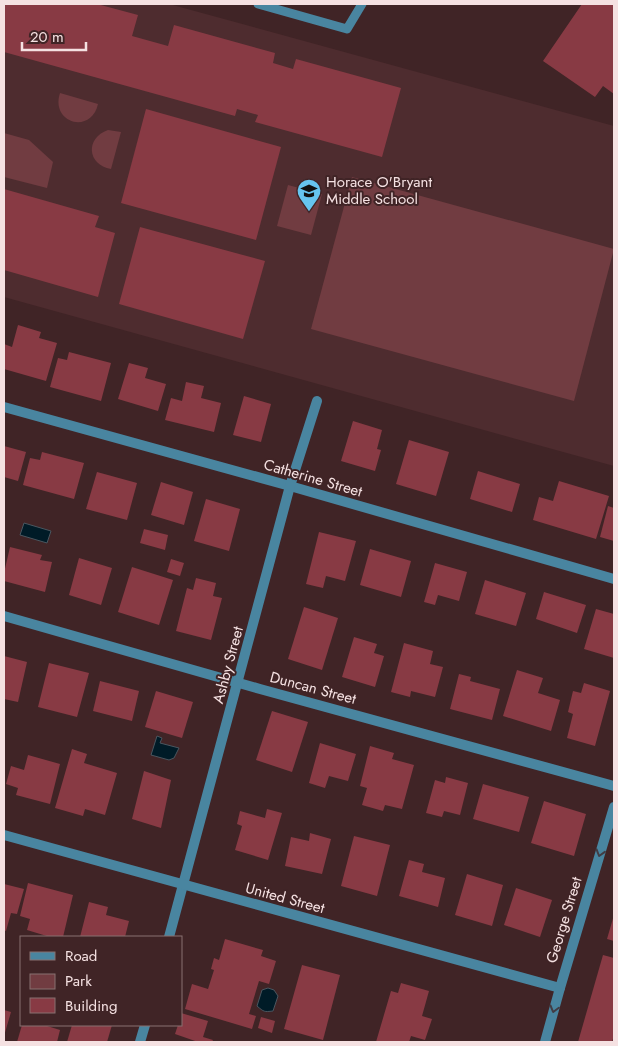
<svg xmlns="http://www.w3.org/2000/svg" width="618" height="1046" viewBox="0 0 618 1046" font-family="Jost,sans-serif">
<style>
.built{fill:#4e2c2f}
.green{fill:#713c41}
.water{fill:#001b27;stroke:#4a565f}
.building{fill:#883a44}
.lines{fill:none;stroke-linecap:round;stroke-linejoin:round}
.service{stroke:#4985a0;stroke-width:9}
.minor{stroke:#4985a0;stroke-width:10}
.tertiary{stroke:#4985a0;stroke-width:10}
.oneway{stroke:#423c44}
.labels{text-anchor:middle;stroke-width:4;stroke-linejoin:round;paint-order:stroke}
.poi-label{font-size:15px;fill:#f5e1e2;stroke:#402426;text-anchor:start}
.street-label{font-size:15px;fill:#f5e1e2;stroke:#402426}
</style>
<rect width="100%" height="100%" fill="#402426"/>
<path class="built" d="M4,4H169L614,126V466L4,297Z"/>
<g class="green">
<path d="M60,93L98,104C91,135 50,123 60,93Z"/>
<path d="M108,130L121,132L111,169C87,165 85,138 108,130Z"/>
<path d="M4,133L29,140L53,162L47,188L4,177Z"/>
<path d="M352,177L614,249L574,401L311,329Z"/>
<path d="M288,185L322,194L311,235L277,226Z"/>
</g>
<g class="water">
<path d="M24,523L51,531L47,543L20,535Z"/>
<path d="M157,736L162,738L160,743L179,748L174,758L169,760L151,755Z"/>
<path d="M268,988L274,990L278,996L273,1011C264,1012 264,1012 257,1006L262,990Z"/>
</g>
<g class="building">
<path d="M4,4H97L138,15L132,36L168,46L174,25L275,53L273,63L293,69L296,59L401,88L382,157L255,122L258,115L237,109L235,116L4,52Z"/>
<path d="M582,4H614V94L603,86L595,97L543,61Z"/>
<path d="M146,109L281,147L256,240L121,203Z"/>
<path d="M4,189L99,216L95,227L115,233L98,297L4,270Z"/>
<path d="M140,227L265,261L243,339L119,304Z"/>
<path d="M18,325L41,332L39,338L57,343L46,381L4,369V344L12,347Z"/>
<path d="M69,352L111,363L101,401L50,387L58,358L67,360Z"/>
<path d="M129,363L148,368L145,378L166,384L158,411L118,399Z"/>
<path d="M186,382L204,386L201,398L221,403L214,432L165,420L171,398L182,401Z"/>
<path d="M244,396L271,404L261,442L233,435Z"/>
<path d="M353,421L382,430L377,449L381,450L375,471L341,461Z"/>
<path d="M409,440L449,452L436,496L396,484Z"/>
<path d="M4,446L26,452L18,481L4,477Z"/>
<path d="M42,452L84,463L74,499L23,485L30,458L40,460Z"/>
<path d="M478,471L520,484L512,512L470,499Z"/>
<path d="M97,472L137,483L127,520L86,509Z"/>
<path d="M559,481L609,496L596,539L533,520L539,497L553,501Z"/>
<path d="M161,482L193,492L184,525L151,515Z"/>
<path d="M206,499L240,509L229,551L194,541Z"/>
<path d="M608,506L614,508V541L600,537Z"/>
<path d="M144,529L168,535L165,550L140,543Z"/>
<path d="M319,532L356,541L345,581L326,576L323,588L306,584Z"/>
<path d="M10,547L42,555L40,560L52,562L45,592L4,581V573Z"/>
<path d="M370,549L411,561L401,597L360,585Z"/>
<path d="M79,558L112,568L101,605L69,595Z"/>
<path d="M171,559L184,563L180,576L167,572Z"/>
<path d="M435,563L467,572L459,601L438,595L435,605L424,602Z"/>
<path d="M132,567L173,580L159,625L118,612Z"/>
<path d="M196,578L216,583L213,596L222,598L211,640L176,631L187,588L193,590Z"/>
<path d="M485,580L526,593L516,626L475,614Z"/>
<path d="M544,592L586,605L577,633L536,619Z"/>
<path d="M304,607L338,618L322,670L288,659Z"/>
<path d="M596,609L614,614V658L584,649Z"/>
<path d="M354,637L377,644L374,653L384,656L375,687L342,677Z"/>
<path d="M404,643L433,651L430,664L443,667L435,697L411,691L410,697L391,692Z"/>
<path d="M4,656L27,662L18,702L4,699Z"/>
<path d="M49,663L89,673L77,717L38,707Z"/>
<path d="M517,670L543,678L538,693L560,700L551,731L503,716Z"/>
<path d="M459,674L471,677L470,681L500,689L492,720L450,709Z"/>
<path d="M100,681L139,691L132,721L93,711Z"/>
<path d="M584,683L610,691L595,746L567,738L573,714L568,712L573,691L581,693Z"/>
<path d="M156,691L193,702L182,738L145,727Z"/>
<path d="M272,711L308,722L292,772L256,760Z"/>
<path d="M320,743L356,754L348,781L329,776L325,788L309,783Z"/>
<path d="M370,746L394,753L392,759L414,765L402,809L385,805L383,811L362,805L367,788L360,786Z"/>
<path d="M72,749L87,754L84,763L117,773L105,815L85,809L83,816L55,808Z"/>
<path d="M28,755L60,764L50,804L16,795L18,788L6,784L11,766L24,770Z"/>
<path d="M144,771L171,780L161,828L132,819Z"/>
<path d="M446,777L468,783L460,815L444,811L442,817L426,813L435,780L445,783Z"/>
<path d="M483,784L529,797L519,832L473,819Z"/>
<path d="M544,801L586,814L574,856L531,843Z"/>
<path d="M267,809L282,813L268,860L235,850L242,826L237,824L240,811L265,818Z"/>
<path d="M310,833L331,839L322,874L285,866L291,837L309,841Z"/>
<path d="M354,836L390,845L377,896L341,886Z"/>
<path d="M409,860L424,864L422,872L445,878L438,907L399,896Z"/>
<path d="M467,874L503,885L492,926L455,915Z"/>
<path d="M28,883L73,895L63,937H50L27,930L30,919L20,916Z"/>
<path d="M4,884L24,889L17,914L11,913L6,931L4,930Z"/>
<path d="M516,888L552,900L540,937L504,925Z"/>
<path d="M89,902L108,907L106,915L129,921L125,937H80Z"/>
<path d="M614,915V941L607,939Z"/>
<path d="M225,939L263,950L261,956L276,961L269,984L259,981L249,1014L256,1016L252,1029L185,1009L192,984L208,989L214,970L211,969L214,958L219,960Z"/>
<path d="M603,955L614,958V1035L612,1042H578Z"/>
<path d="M302,965L340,975L323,1040L284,1029Z"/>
<path d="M401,983L429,991L422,1016L432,1019L425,1040L411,1036L409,1042H376L391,991L398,993Z"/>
<path d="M4,1010L11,1012L4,1036Z"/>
<path d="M181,1013L208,1021L203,1037L213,1040L212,1042H198L175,1034L178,1025H181Z"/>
<path d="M261,1017L275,1021L272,1033L258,1028Z"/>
<path d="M22,1025H44L60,1030L57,1042H17Z"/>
<path d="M72,1025H112L107,1042H67Z"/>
</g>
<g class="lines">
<path class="service" d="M258,4L347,29L362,4"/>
<g class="minor">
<path d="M4,407L290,486L614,579"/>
<path d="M4,616L260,689L614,786"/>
<path d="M169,937L290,486L317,401"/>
<path d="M140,1042L145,1025"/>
</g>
<g class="tertiary">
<path d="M4,835L560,988"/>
<path d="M545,1042L560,988L614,807"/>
</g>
</g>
<defs><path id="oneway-chevron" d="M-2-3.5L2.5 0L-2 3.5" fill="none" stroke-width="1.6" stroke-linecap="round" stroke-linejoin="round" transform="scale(1.25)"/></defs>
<g class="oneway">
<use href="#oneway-chevron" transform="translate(600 853) rotate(107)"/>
<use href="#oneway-chevron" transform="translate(554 1009) rotate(105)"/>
</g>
<defs>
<symbol id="school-pin" viewBox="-11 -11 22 30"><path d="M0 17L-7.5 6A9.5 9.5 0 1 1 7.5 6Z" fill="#66c4ef" stroke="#402426"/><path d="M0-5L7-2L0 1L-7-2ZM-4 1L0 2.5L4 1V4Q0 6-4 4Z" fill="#111"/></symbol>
</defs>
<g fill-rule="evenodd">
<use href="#school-pin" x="295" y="177" width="28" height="38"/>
</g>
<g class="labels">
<g class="poi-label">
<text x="326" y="187">Horace O'Bryant<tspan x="326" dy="17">Middle School</tspan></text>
</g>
<g class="street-label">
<text transform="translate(313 478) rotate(16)" y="5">Catherine Street</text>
<text transform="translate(228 665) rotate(-75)" y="5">Ashby Street</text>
<text transform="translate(313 688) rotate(15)" y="5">Duncan Street</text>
<text transform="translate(285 898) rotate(15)" y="5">United Street</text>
<text transform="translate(564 920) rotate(-73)" y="5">George Street</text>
</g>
</g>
<rect width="618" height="1046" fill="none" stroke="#f5e1e2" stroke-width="10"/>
<rect x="20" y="936" width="162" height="90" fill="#402426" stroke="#887071"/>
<rect x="30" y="952" width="25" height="8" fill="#4985a0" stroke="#887071"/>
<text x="65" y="961" font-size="15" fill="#f5e1e2">Road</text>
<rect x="30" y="974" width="25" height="15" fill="#713c41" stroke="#887071"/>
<text x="65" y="986" font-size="15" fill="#f5e1e2">Park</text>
<rect x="30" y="998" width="25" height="15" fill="#883a44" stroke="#887071"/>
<text x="65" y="1011" font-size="15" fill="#f5e1e2">Building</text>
<path d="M22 42v8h64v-8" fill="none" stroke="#f5e1e2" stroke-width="2.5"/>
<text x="30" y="42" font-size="15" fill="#f5e1e2" stroke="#402426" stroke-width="4" paint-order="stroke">20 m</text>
</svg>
